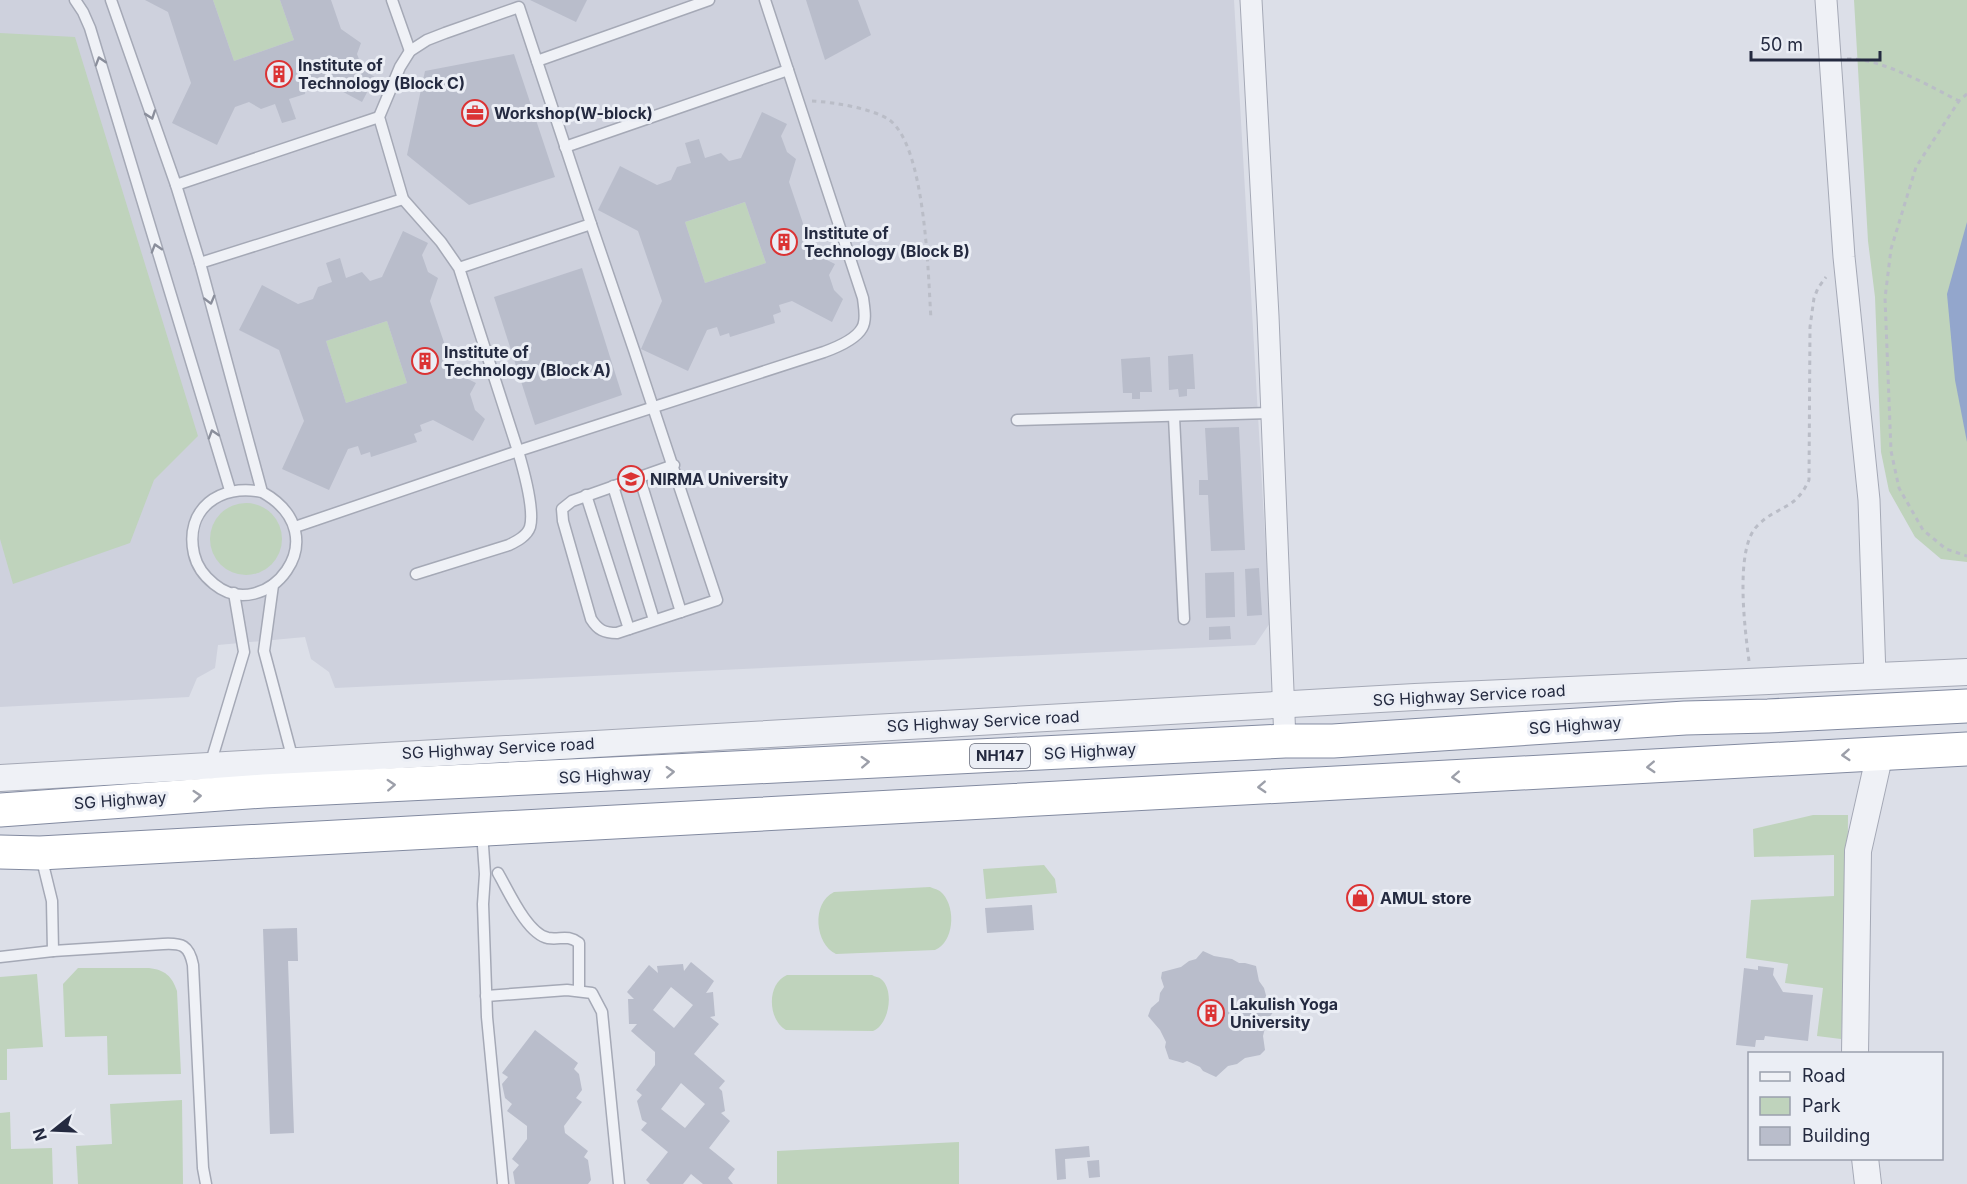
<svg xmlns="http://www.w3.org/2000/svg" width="1967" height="1184" viewBox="0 0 1967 1184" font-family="Inter,sans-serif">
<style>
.built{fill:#ced1dd}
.green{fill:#bfd3bc}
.water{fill:#93a6cc}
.building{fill:#b9bdcb;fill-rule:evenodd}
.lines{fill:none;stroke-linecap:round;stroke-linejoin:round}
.service-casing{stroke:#a5a9b6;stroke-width:13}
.minor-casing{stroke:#a5a9b6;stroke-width:23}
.tertiary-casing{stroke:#a5a9b6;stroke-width:28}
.trunk-casing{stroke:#828aa0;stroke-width:35}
.path{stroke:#babdc7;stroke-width:3;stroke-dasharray:4.5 4.5;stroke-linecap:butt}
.service{stroke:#eff1f6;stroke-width:10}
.minor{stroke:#eff1f6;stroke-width:21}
.tertiary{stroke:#eff1f6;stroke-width:26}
.trunk{stroke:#fff;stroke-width:33}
.oneway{stroke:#8a8e9b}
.oneway2{stroke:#9c9fa9}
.labels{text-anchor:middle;stroke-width:6;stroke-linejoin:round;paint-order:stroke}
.shield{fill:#ebeef5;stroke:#606576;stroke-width:1.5}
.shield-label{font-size:15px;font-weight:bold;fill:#242a40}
.poi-label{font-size:16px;font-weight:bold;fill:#242a40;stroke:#ebeef5;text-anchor:start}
.street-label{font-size:16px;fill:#242a40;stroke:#ebeef5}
</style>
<rect width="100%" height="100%" fill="#dcdfe8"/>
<path class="built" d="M0,0H1234L1270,623L1255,645L335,688L329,672L311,659L305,637L218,645L215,668L197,678L189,697L0,707Z"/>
<g class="green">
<path d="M213,0H280L294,40L234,61Z"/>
<path d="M1854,0H1967V562L1941,559L1915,537L1889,491L1881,452L1875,297L1868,241Z"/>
<path d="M0,33L75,37L198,436L154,480L130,543L13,584L0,539Z"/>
<path d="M745,202L766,263L705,283L685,222Z"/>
<path d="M387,321L407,383L346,403L326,341Z"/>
<circle cx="246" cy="539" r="36"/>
<path d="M1813,815H1848L1847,922L1841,1039L1817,1036L1823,988L1785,983L1788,964L1746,958L1751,900L1834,896V855L1754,857L1753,829Z"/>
<path d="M1044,865L1055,879L1057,893L986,899L983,869Z"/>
<path d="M930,887C935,889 940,890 943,894C956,909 954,942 935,950L836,954C815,944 811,903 834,892Z"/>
<path d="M78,968H149C165,970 172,976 177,991L181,1074L108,1075L107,1036L65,1037L63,984Z"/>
<path d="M37,974L43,1047L7,1049V1080H0V977Z"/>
<path d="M787,975H872C875,977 879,977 881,979C895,990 889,1025 873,1031L786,1030C768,1020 766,984 787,975Z"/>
<path d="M182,1100L183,1184H78L76,1146L112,1144L110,1104Z"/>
<path d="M10,1112L11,1149L52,1148L53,1184H0V1113Z"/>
<path d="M959,1142V1184H777V1151Z"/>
</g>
<path class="water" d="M1967,222V442L1955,380L1947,294Z"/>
<g class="building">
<path d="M145,0H213L234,61L294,40L280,0H331L341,29L361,43L357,54L363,70L375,77L362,102L317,78L306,82L305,94L289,99L296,119L282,123L275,104L261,109L249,102L235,107L217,145L172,123L191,83L168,12Z"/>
<path d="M530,0H587L576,22Z"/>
<path d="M806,0H858L871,35L825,60Z"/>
<path d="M514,54L555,177L469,205L407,155L425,71Z"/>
<path d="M762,112L787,124L781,136L787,152L796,159L789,182L813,253L835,264L829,275L834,290L843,299L832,322L792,301L779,305L781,312L773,315L775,323L730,337L729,333L720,336L717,327L707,330L688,371L641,349L662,301L638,231L598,210L620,166L657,185L671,180L677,167L691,163L685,143L699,139L705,158L721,153L729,161L741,158ZM745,202L766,263L705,283L685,222Z"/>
<path d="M403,231L428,243L422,255L428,272L438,278L430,301L454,372L476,383L470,394L475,410L485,419L473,441L433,420L420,425L422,431L414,434L417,442L371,457L370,452L361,455L358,446L348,449L329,490L282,469L304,421L279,350L239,330L262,285L298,304L313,299L318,287L332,282L326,263L340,258L346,278L362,272L370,281L382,277ZM387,321L407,383L346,403L326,341Z"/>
<path d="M582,268L622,395L535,425L494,297Z"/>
<path d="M1193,354L1195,389H1187V396L1179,397L1178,389L1169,390L1168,356Z"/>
<path d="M1150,357L1152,392H1140V399H1132V393H1123L1121,359Z"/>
<path d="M1239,427L1245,550L1211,551L1208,495H1199V480H1208L1205,428Z"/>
<path d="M1259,568L1262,615L1247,616L1245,569Z"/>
<path d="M1234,572L1235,617L1206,618L1205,573Z"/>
<path d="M1230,626L1231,639L1209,640V627Z"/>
<path d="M1032,905L1034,930L987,933L985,908Z"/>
<path d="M297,928L298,961H288L294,1133L270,1134L263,929Z"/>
<path d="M1203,951L1214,956L1232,959L1239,963H1245L1256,966L1259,981L1264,988L1267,999L1275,1010L1267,1020L1263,1036L1265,1050L1260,1055L1245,1058L1237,1064L1228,1066L1216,1077L1203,1071L1200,1067L1187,1061L1183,1063L1169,1059L1165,1047L1166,1042L1160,1030L1148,1016L1151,1008L1159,1001L1160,993L1164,987L1161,978L1162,972L1181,967L1189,961L1196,959Z"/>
<path d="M691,962L714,981L706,993L713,992L715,1016L710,1017L719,1024L694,1054L725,1081L719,1088L722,1091L725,1111L721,1113L730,1121L709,1148L735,1169L728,1178L733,1184H703L691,1174L683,1184H650L646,1180L668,1152L641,1130L647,1123L642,1120L637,1101L642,1095L636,1090L655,1065V1052L631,1031L637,1024H629L628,999H634L627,992L649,965L658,973L657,966L683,964L684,971ZM671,987L693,1005L674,1028L653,1010ZM681,1083L705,1104L685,1128L661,1109Z"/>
<path d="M1758,966L1774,968L1773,975L1783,992L1813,995L1808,1041L1765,1036L1764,1040H1756L1755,1047L1736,1045L1744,968L1758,970Z"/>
<path d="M535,1030L578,1063L574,1069L579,1074L582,1090L576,1098L582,1102L564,1126L565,1133L588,1151L584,1157L588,1160L591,1180L588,1184H515L513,1172L519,1165L512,1159L527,1139V1126L507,1111L512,1104L505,1098L502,1084L508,1077L502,1073Z"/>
<path d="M1089,1146L1090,1157L1065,1159L1066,1179L1057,1180L1055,1149Z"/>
<path d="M1099,1160L1100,1177L1089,1178L1087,1161Z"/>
</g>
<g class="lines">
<defs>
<g id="service">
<path d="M75,0L83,12L90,28L230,490"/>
<path d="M111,0L176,185L200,263L262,492C341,536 265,626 214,584C204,576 197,567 194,554C184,509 220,483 262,492"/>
<path d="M392,0L410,51"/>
<path d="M537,61L709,0"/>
<path d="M565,147L788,70"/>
<path d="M176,185L379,117"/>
<path d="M591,224C634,349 676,474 717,600L617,633C604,633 598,630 591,619L563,521L562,509L572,501L674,465"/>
<path d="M200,263L403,199"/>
<path d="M1174,417L1184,619"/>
<path d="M1017,420L1270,413"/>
<path d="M639,476L681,612"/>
<path d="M613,486L654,620"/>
<path d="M586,495L629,629"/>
<path d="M295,527L518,451L824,352C835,348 856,339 862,328C867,320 864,307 863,298L765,0"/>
<path d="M416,574L509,545C517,541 527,536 530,527C535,509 523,468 518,451L459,268L441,242L403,199L379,117L400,67L410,51L427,40L445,33L519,7L591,224L459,268"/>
<path d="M273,585L264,651L293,760"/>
<path d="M210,765L244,652L234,593"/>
<path d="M482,832L485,874L483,904L487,1017L503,1184"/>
<path d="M41,856L52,901L53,951"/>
<path d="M498,873C508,890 527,934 548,938C561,940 567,934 579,943V991"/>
<path d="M0,957L53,951L163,944C182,943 189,945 193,965L203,1168L206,1184"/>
<path d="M486,996L567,990L592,993L602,1012L619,1184"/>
</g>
<g id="minor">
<path d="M1251,0L1268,316L1285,741"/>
<path d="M1826,0L1844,257L1869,500L1875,676"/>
</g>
<g id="tertiary">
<path d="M0,778L1415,697L1967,672"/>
<path d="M1855,1054L1858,851L1880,753"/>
<path d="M1865,1158L1868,1184"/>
</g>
<g id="trunk">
<path d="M0,810L264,791L1285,741H1333L1685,718L1768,716L1967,706"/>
<path d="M0,852L40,853L1967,749"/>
</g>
</defs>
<use href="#service" class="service-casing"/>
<use href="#minor" class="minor-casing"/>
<use href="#tertiary" class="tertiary-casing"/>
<use href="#trunk" class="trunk-casing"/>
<g class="path">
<path d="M1847,59C1882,58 1929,86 1959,101"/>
<path d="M1967,94L1959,101L1916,167L1891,249L1885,298L1891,451L1899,488L1923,530L1946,549L1967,556"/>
<path d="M812,101C833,102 870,108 888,119C926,144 928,276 931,319"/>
<path d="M1749,661C1745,630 1734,547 1758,525C1778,505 1795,511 1809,480L1810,327L1814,298L1818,288L1826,277"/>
</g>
<use href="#service" class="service"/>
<use href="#minor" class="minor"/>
<use href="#tertiary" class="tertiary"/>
<use href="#trunk" class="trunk"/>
</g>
<defs><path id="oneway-chevron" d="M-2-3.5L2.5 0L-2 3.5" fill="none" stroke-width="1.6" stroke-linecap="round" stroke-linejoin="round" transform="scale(1.5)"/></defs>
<g class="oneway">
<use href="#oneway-chevron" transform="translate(100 61) rotate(-107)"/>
<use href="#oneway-chevron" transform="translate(151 115) rotate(71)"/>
<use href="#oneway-chevron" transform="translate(156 248) rotate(-107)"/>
<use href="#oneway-chevron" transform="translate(210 300) rotate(75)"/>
<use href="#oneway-chevron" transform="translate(213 434) rotate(-107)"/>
</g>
<g class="oneway2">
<use href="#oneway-chevron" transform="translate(1846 755) rotate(176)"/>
<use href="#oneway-chevron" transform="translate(865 762) rotate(-3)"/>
<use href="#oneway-chevron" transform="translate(1651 767) rotate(177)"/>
<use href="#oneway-chevron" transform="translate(670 772) rotate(-3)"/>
<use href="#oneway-chevron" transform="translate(1456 777) rotate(177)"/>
<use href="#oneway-chevron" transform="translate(391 785) rotate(-3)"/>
<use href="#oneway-chevron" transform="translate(1262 787) rotate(177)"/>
<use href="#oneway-chevron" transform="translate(197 796) rotate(-4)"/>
</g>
<defs>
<symbol id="building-ring" viewBox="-11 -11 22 22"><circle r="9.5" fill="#ebeef5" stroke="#db3334" stroke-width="1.5"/><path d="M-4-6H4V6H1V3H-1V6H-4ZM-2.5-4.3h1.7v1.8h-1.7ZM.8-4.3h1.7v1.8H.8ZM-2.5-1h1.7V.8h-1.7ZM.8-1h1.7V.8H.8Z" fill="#db3334"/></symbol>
<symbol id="office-ring" viewBox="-11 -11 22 22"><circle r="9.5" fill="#ebeef5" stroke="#db3334" stroke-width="1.5"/><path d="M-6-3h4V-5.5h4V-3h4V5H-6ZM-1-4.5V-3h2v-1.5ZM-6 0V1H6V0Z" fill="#db3334"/></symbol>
<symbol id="university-ring" viewBox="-11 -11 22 22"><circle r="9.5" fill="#ebeef5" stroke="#db3334" stroke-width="1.5"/><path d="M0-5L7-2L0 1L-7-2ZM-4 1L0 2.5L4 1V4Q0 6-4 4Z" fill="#db3334"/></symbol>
<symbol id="shop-ring" viewBox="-11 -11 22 22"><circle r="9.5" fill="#ebeef5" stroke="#db3334" stroke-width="1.5"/><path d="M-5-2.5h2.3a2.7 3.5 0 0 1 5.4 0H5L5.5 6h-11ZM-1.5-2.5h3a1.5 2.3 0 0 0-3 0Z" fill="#db3334"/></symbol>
</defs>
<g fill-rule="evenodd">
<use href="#building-ring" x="264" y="59" width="30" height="30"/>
<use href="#office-ring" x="460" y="98" width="30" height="30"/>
<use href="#building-ring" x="769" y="227" width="30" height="30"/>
<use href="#building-ring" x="410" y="346" width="30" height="30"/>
<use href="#university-ring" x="616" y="464" width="30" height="30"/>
<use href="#shop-ring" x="1345" y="883" width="30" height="30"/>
<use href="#building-ring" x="1196" y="998" width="30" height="30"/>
</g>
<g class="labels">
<rect class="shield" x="970" y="744" width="60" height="24" rx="4.5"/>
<g class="shield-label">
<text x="1000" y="761">NH147</text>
</g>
<g class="poi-label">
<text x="298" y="71">Institute of<tspan x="298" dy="18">Technology (Block C)</tspan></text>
<text x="494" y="119">Workshop(W-block)</text>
<text x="804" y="239">Institute of<tspan x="804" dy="18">Technology (Block B)</tspan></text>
<text x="444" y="358">Institute of<tspan x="444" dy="18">Technology (Block A)</tspan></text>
<text x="650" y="485">NIRMA University</text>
<text x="1380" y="904">AMUL store</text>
<text x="1230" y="1010">Lakulish Yoga<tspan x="1230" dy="18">University</tspan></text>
</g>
<g class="street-label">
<text transform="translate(1469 695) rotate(-3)" y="6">SG Highway Service road</text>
<text transform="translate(983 721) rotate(-3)" y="6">SG Highway Service road</text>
<text transform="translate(1575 725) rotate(-4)" y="6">SG Highway</text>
<text transform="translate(498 748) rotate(-3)" y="6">SG Highway Service road</text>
<text transform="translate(1090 751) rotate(-3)" y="6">SG Highway</text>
<text transform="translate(605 775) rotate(-3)" y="6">SG Highway</text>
<text transform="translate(120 800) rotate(-4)" y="6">SG Highway</text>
</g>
</g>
<rect x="1748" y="1052" width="195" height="108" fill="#ebeef5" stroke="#9ba0ad" stroke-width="1.5"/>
<rect x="1760" y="1072" width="30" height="9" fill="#eff1f6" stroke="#9ba0ad" stroke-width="1.5"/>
<text x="1802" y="1082" font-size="18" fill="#242a40">Road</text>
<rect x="1760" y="1097" width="30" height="18" fill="#bfd3bc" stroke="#9ba0ad" stroke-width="1.5"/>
<text x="1802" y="1112" font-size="18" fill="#242a40">Park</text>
<rect x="1760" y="1127" width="30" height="18" fill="#b9bdcb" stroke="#9ba0ad" stroke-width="1.5"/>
<text x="1802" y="1142" font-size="18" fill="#242a40">Building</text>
<g transform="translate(54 1130) rotate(252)" stroke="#ebeef5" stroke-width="4.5" paint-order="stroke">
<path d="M0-4.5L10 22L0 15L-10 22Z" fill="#242a40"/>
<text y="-9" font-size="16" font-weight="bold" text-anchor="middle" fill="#242a40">N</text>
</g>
<path d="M1751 51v9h129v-9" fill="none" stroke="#242a40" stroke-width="3"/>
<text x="1760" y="51" font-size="18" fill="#242a40" stroke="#ebeef5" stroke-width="4.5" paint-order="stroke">50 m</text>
</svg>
